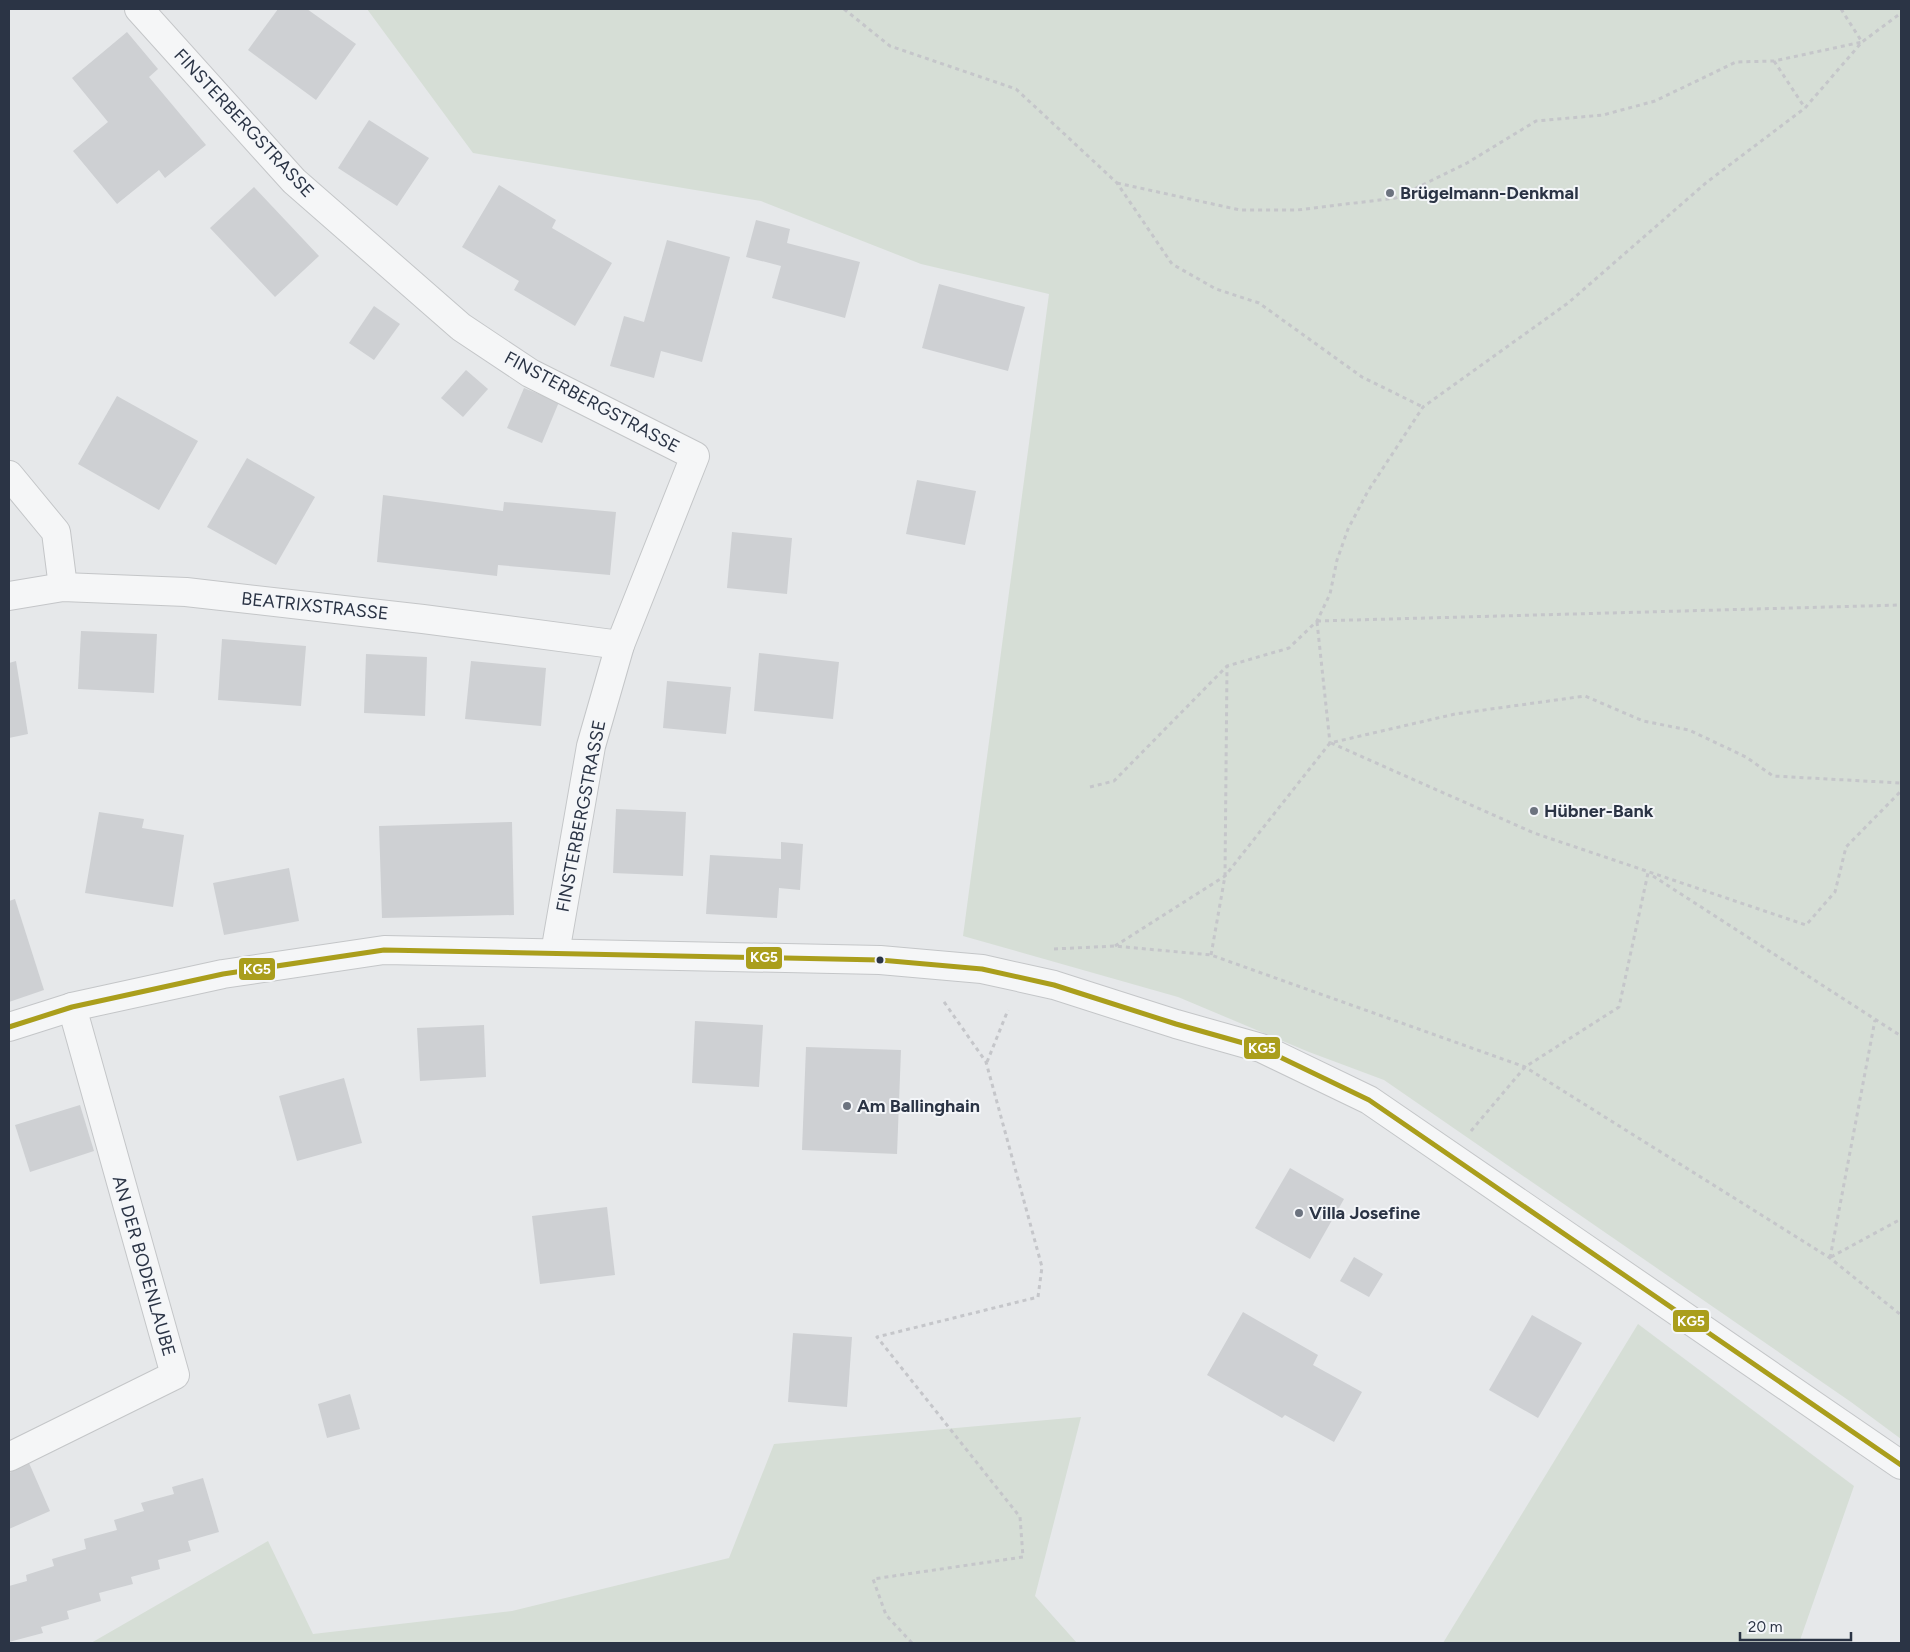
<svg xmlns="http://www.w3.org/2000/svg" width="1910" height="1652" viewBox="0 0 1910 1652" font-family="Figtree,sans-serif">
<style>
.green{fill:#d6ded6}
.building{fill:#ced0d3}
.lines{fill:none;stroke-linecap:round;stroke-linejoin:round}
.minor-casing{stroke:#c4c6c8;stroke-width:30}
.path{stroke:#c5c6ca;stroke-width:3;stroke-dasharray:4 4;stroke-linecap:butt}
.minor{stroke:#f5f6f7;stroke-width:28}
.bus-1-casing{stroke:#f4f6f9;stroke-width:9}
.bus-1{stroke:#aa9e1c;stroke-width:5}
.poi-dot{fill:#6c737f;stroke:#f4f6f9;stroke-width:2}
.bus-dot{fill:#2b3445;stroke:#f4f6f9;stroke-width:2}
.labels{text-anchor:middle;stroke-width:4;stroke-linejoin:round;paint-order:stroke}
.street-label{font-size:18px;fill:#2b3445;stroke:#f4f6f9}
.poi-label{font-size:18px;font-weight:bold;fill:#2b3445;stroke:#f4f6f9;text-anchor:start}
.line-badge{stroke:#f4f6f9;stroke-width:2}
.badge-label{font-size:14px;text-anchor:middle;font-weight:bold;fill:#fff}
</style>
<rect width="100%" height="100%" fill="#e6e8ea"/>
<g class="green">
<path d="M367,9H1901V1439L1851,1402L1384,1080L1309,1052L1178,997L963,936L1049,294L921,264L761,201L473,153Z"/>
<path d="M1638,1324L1854,1486L1799,1643H1443Z"/>
<path d="M1081,1417L1035,1596L1077,1643H91L268,1541L313,1634L512,1611L729,1558L774,1444Z"/>
</g>
<g class="building">
<path d="M278,9H307L356,44L316,100L248,50Z"/>
<path d="M127,32L158,69L149,77L206,145L165,178L159,170L117,204L73,151L108,122L72,78Z"/>
<path d="M369,120L429,158L397,206L338,168Z"/>
<path d="M499,185L556,220L552,228L612,263L575,326L514,290L519,281L462,247Z"/>
<path d="M254,187L319,256L275,297L210,228Z"/>
<path d="M756,220L790,229L787,243L860,262L845,318L772,298L781,266L746,257Z"/>
<path d="M667,240L730,257L702,362L661,351L654,378L610,366L624,316L644,322Z"/>
<path d="M939,284L1025,307L1008,371L922,348Z"/>
<path d="M374,306L400,324L374,360L349,343Z"/>
<path d="M466,370L488,389L463,417L441,398Z"/>
<path d="M524,388L559,402L542,443L507,428Z"/>
<path d="M117,396L198,441L159,510L78,464Z"/>
<path d="M247,458L315,497L276,565L207,527Z"/>
<path d="M917,480L976,491L965,545L906,534Z"/>
<path d="M383,495L503,511L504,502L616,512L610,575L498,565L497,576L377,562Z"/>
<path d="M732,532L792,538L787,594L727,588Z"/>
<path d="M81,631L157,634L154,693L78,689Z"/>
<path d="M222,639L306,646L301,706L218,700Z"/>
<path d="M759,653L839,662L833,719L754,711Z"/>
<path d="M366,654L427,657L425,716L364,713Z"/>
<path d="M16,661L28,734L9,738V663Z"/>
<path d="M471,661L546,668L541,726L465,719Z"/>
<path d="M667,681L731,687L726,734L663,728Z"/>
<path d="M616,809L686,812L683,876L613,873Z"/>
<path d="M99,812L144,819L142,828L184,835L173,907L85,893Z"/>
<path d="M512,822L514,915L382,918L379,826Z"/>
<path d="M781,842L803,844L800,890L779,888L777,918L706,914L710,855L781,859Z"/>
<path d="M289,868L299,921L224,935L213,883Z"/>
<path d="M15,899L44,990L9,1002V901Z"/>
<path d="M695,1021L763,1025L759,1087L692,1083Z"/>
<path d="M484,1025L486,1077L420,1081L417,1028Z"/>
<path d="M806,1047L901,1050L897,1154L802,1150Z"/>
<path d="M344,1078L362,1143L297,1161L279,1096Z"/>
<path d="M80,1105L94,1151L30,1172L15,1125Z"/>
<path d="M1290,1168L1344,1199L1310,1259L1255,1228Z"/>
<path d="M607,1207L615,1275L540,1284L532,1216Z"/>
<path d="M1354,1257L1383,1274L1369,1297L1340,1281Z"/>
<path d="M1243,1312L1318,1355L1313,1365L1362,1392L1334,1442L1285,1415L1282,1418L1207,1375Z"/>
<path d="M1532,1315L1582,1343L1538,1418L1489,1390Z"/>
<path d="M793,1333L852,1337L847,1407L788,1402Z"/>
<path d="M350,1394L360,1429L327,1438L318,1404Z"/>
<path d="M29,1463L50,1511L9,1529V1473Z"/>
<path d="M203,1478L219,1532L188,1541L191,1551L158,1560L160,1569L131,1577L133,1584L99,1593L101,1601L67,1611L69,1619L41,1627L43,1633L9,1642V1586L27,1581L26,1575L54,1566L52,1559L86,1549L84,1539L117,1530L114,1520L144,1511L141,1503L174,1494L172,1487Z"/>
</g>
<g class="lines">
<defs>
<g id="minor">
<path d="M139,9L294,181L461,327L530,373L695,456L620,645L591,746L555,953"/>
<path d="M9,475L56,532L63,587"/>
<path d="M9,596L63,587L186,592L423,619L620,645"/>
<path d="M9,1027L72,1007L223,974L384,950L880,960L982,969L1054,985L1176,1024L1261,1048L1369,1100L1901,1465"/>
<path d="M9,1457L175,1375L72,1007"/>
</g>
</defs>
<use href="#minor" class="minor-casing"/>
<g class="path">
<path d="M844,9L890,46L1016,89L1117,183L1172,264L1216,289L1259,303L1362,377L1423,407"/>
<path d="M1841,9L1862,42"/>
<path d="M1774,61L1805,108"/>
<path d="M1117,183L1240,210H1297L1396,198L1467,163L1536,121L1603,115L1655,101L1736,62L1774,61L1862,42"/>
<path d="M1317,621L1901,605"/>
<path d="M1317,622L1330,743"/>
<path d="M1331,743L1534,833L1806,925L1835,892L1846,847L1901,791"/>
<path d="M1090,787L1114,781L1227,666L1289,648L1317,621L1330,594L1337,560L1348,529L1368,491L1423,407L1568,303L1707,182L1805,108L1862,42L1901,13"/>
<path d="M1653,876L1901,1036"/>
<path d="M1115,946L1225,876L1330,743L1455,714L1585,696L1643,721L1689,730L1746,757L1773,776L1901,783"/>
<path d="M1054,949L1115,946L1211,955L1525,1067L1830,1258L1901,1315"/>
<path d="M1211,955L1225,876L1227,666"/>
<path d="M987,1062L1008,1010"/>
<path d="M1471,1131L1525,1067L1619,1007L1648,873"/>
<path d="M1831,1257L1901,1219"/>
<path d="M1830,1258L1875,1020"/>
<path d="M912,1643L886,1615L873,1579L1023,1557L1020,1517L877,1337L1038,1297L1042,1267L986,1062L942,999"/>
</g>
<use href="#minor" class="minor"/>
<defs>
<path id="bus-1" d="M9,1027L72,1007L223,974L384,950L880,960L982,969L1054,985L1176,1024L1261,1048L1369,1100L1901,1465"/>
</defs>
<use href="#bus-1" class="bus-1-casing"/>
<use href="#bus-1" class="bus-1"/>
</g>
<g class="poi-dot">
<circle cx="1390" cy="193" r="5"/>
<circle cx="1534" cy="811" r="5"/>
<circle cx="847" cy="1106" r="5"/>
<circle cx="1299" cy="1213" r="5"/>
</g>
<circle class="bus-dot" cx="880" cy="960" r="4.5"/>
<g class="labels">
<g class="street-label">
<text transform="translate(244 123) rotate(47)" y="6">FINSTERBERGSTRASSE</text>
<text transform="translate(592 402) rotate(28)" y="6">FINSTERBERGSTRASSE</text>
<text transform="translate(315 606) rotate(6)" y="6">BEATRIXSTRASSE</text>
<text transform="translate(581 816) rotate(-79)" y="6">FINSTERBERGSTRASSE</text>
<text transform="translate(144 1266) rotate(74)" y="6">AN DER BODENLAUBE</text>
</g>
<g class="poi-label">
<text x="1400" y="199">Brügelmann-Denkmal</text>
<text x="1544" y="817">Hübner-Bank</text>
<text x="857" y="1112">Am Ballinghain</text>
<text x="1309" y="1219">Villa Josefine</text>
</g>
</g>
<g class="line-badge">
<rect x="745" y="946" width="38" height="24" rx="5" fill="#aa9e1c"/>
<rect x="238" y="957" width="38" height="24" rx="5" fill="#aa9e1c"/>
<rect x="1243" y="1036" width="38" height="24" rx="5" fill="#aa9e1c"/>
<rect x="1672" y="1309" width="38" height="24" rx="5" fill="#aa9e1c"/>
</g>
<g class="badge-label">
<text x="764" y="962">KG5</text>
<text x="257" y="974">KG5</text>
<text x="1262" y="1053">KG5</text>
<text x="1691" y="1326">KG5</text>
</g>
<rect width="1910" height="1652" fill="none" stroke="#2b3445" stroke-width="20"/>
<path d="M1740 1632v8h111v-8" fill="none" stroke="#2b3445" stroke-width="2.5"/>
<text x="1748" y="1632" font-size="15" fill="#2b3445" stroke="#f4f6f9" stroke-width="4" paint-order="stroke">20 m</text>
</svg>
